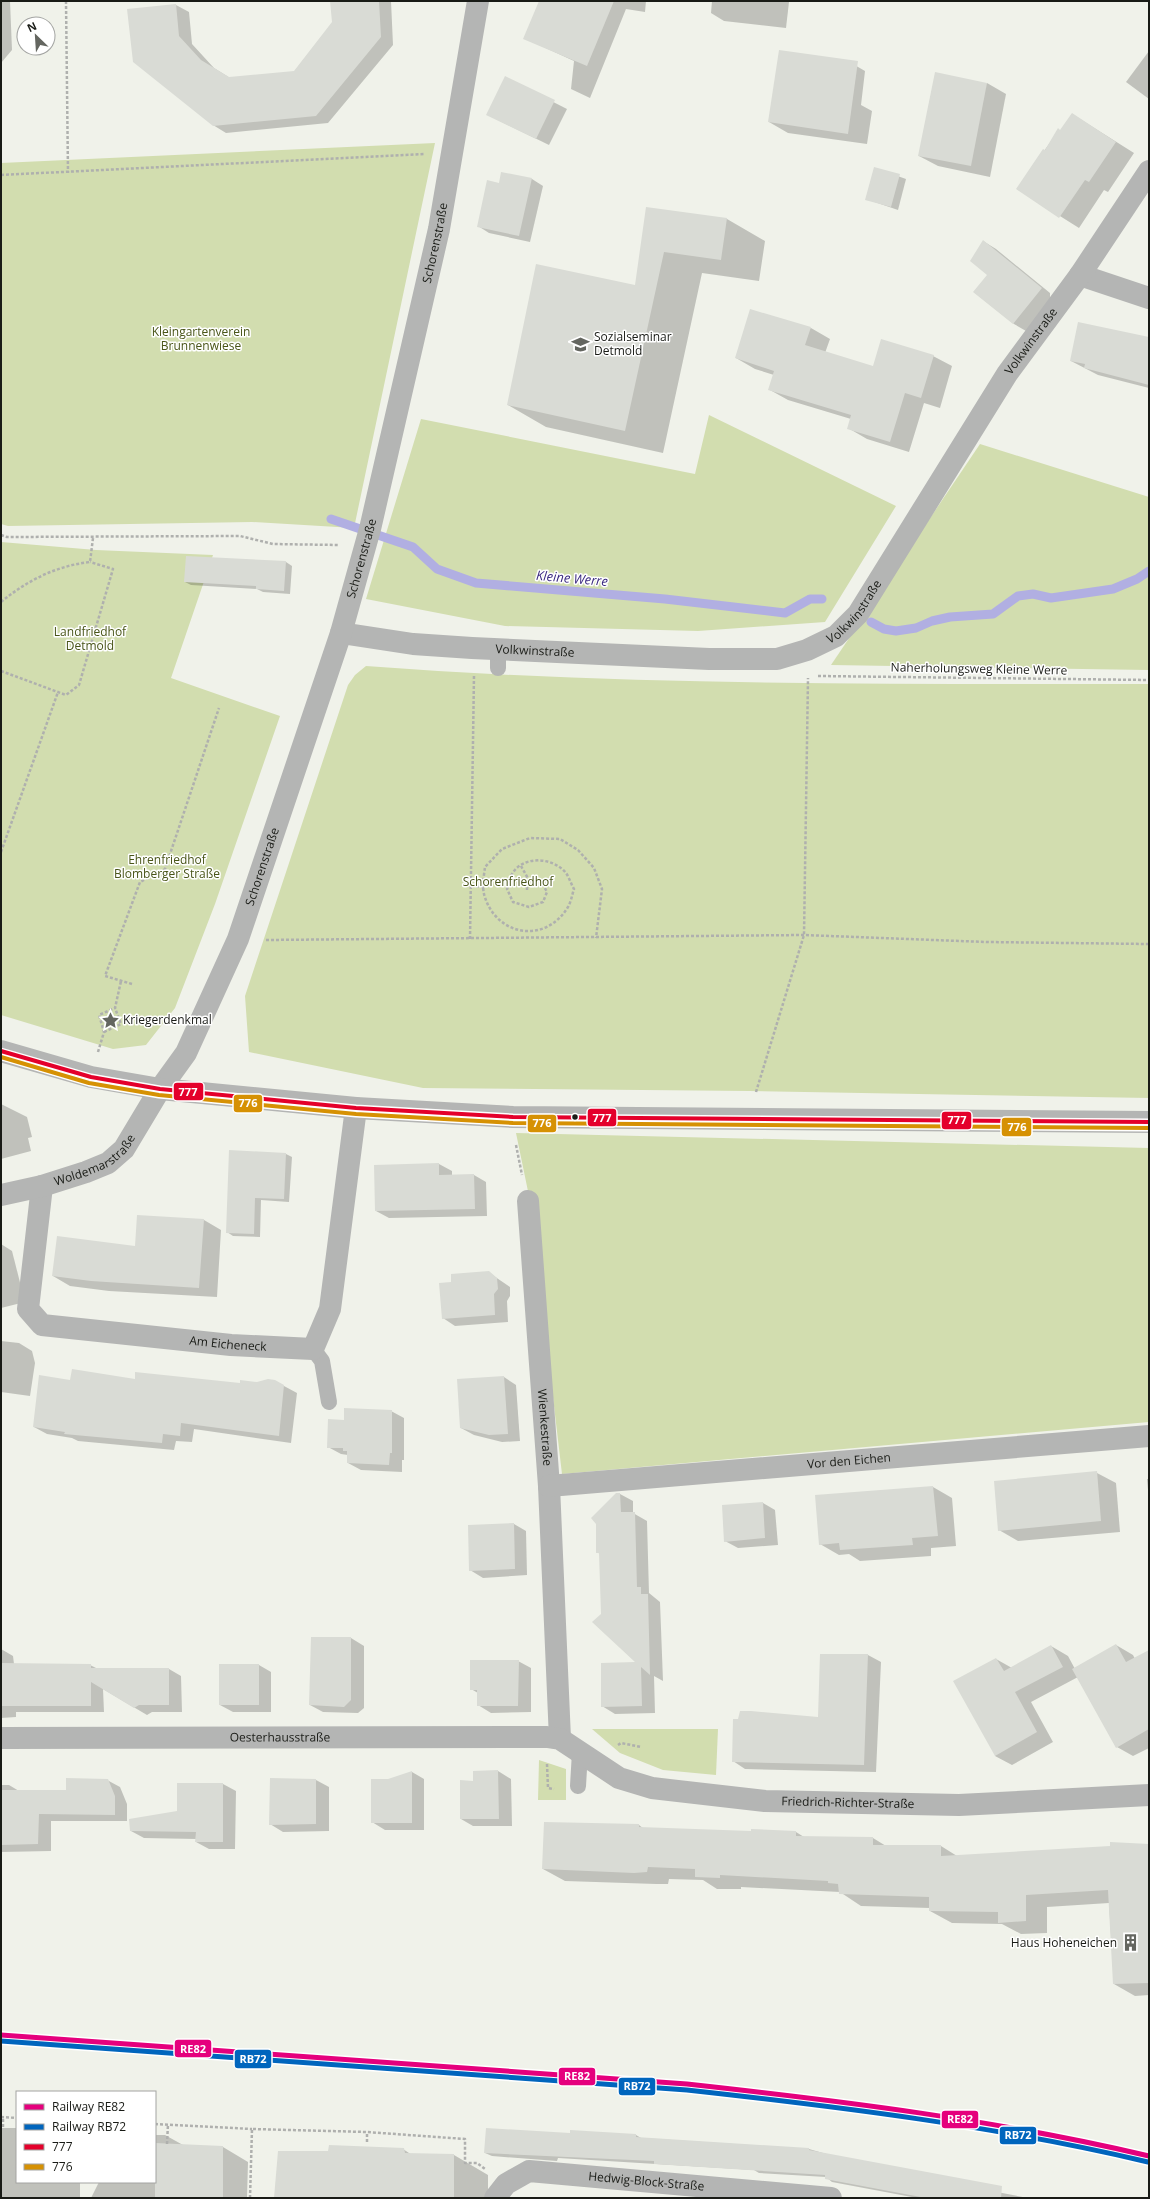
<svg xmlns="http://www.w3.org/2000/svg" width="1150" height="2199" viewBox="0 0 1150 2199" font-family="'Open Sans',sans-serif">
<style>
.green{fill:#d2ddaf}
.shadow{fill:#0003}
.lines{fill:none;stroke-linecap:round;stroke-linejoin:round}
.stream{stroke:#b1afe2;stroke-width:9}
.building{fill:#d9dbd5}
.path{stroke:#afb0ae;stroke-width:2.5;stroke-dasharray:3 2;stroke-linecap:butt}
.service{stroke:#b4b5b4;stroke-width:16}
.minor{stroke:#b4b5b4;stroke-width:22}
.tertiary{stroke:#b4b5b4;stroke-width:22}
.bus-1-casing{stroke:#fff;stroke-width:7}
.bus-2-casing{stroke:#fff;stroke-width:7}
.bus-1{stroke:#e4002b;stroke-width:4}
.bus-2{stroke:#d69103;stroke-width:4}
.rail-1-casing{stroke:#fff;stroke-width:8}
.rail-2-casing{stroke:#fff;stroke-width:8}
.rail-1{stroke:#e5007d;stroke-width:5}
.rail-2{stroke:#0065bd;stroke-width:5}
.bus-dot{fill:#191b16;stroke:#fff;stroke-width:1.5}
.labels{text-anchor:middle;stroke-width:3;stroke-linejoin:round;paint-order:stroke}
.street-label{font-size:12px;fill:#191b16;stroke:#fff}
.park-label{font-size:12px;fill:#495518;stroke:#fff}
.poi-label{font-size:12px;fill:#191b16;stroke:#fff;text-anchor:start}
.water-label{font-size:13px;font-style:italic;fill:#3a2880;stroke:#fff}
.line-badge{stroke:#fff;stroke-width:1.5}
.badge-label{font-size:11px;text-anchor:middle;font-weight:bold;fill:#fff}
</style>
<rect width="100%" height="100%" fill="#f0f2ea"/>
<g class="green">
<path d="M435,143L354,528L252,522L8,526L1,524V163Z"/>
<path d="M709,415L896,506L825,622L698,631L505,626L366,599L421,419L695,474Z"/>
<path d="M980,444L1149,497V670L831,665Z"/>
<path d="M1,542L96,550L213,555L171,678L280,716L215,904L175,1008L146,1045L113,1049L1,1015Z"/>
<path d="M366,666C627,686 888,684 1149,684V1098L749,1091L423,1088L249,1052L245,996L348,685L355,675Z"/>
<path d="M516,1133L1149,1148V1422L562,1474L530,1201Z"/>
<path d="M592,1729H718L716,1775L663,1770L620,1753Z"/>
<path d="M539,1760L566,1769V1800H538Z"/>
</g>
<g class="shadow">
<path d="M1,1H10L12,50L1,63Z"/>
<path d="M331,1H391L393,45L328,123L226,133L213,125L128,10L176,5L189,12L192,44L214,68L230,78L294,72L333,22Z"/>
<path d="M581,1H646L645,12L626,9L590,98L571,89L574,61L524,38Z"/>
<path d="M712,1H787L789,2L786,28L724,21L711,13Z"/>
<path d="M1149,51V99L1126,82Z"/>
<path d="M846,60L865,71L861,105L872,111L867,144L788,133L769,122Z"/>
<path d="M506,78L567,109L549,145L500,121Z"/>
<path d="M987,83L1006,94L990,177L938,166L919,156Z"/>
<path d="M1072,114L1134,153L1108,192L1104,190L1079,228L1017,189L1059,130L1061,131Z"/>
<path d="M875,168L906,179L898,210L866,199Z"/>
<path d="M532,179L543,186L530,242L489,233L478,226L499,184Z"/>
<path d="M647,208L727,219L765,241L759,281L702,273L663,453L546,427L508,405L636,286Z"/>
<path d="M983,241L996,249L1050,293V301L1026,331L1014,324L974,292L988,275Z"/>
<path d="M811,328L830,339L825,353L874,367L933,356L952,366L940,408L924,403L909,452L867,439L848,428L851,419L788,400L770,390L774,375L755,369L736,358Z"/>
<path d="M1149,339V388L1098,375L1071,361Z"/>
<path d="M286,562L292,566L290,594L263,592L257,589L191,585L185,582Z"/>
<path d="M1,1104L27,1117L32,1137L28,1138L31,1151L1,1159Z"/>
<path d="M286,1154L292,1157L289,1202L261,1200L260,1237L233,1236L227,1232Z"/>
<path d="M439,1164L452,1171V1176L474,1175L486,1182L487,1216L389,1218L376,1211Z"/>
<path d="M204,1220L221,1230L217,1297L109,1291L70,1286L53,1276L136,1247Z"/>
<path d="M1,1244L12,1251L25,1302L1,1308Z"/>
<path d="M488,1272L510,1287V1296L507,1301L508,1322L455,1326L443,1318L452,1283Z"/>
<path d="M1,1341L19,1343L32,1351L35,1363L30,1396L1,1392Z"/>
<path d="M504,1377L516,1385L520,1441L502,1442L474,1435L461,1428Z"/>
<path d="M136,1380L284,1386L297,1393L291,1443L194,1429L192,1442L176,1441L174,1450L78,1441L72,1438L47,1434L34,1427L71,1381Z"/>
<path d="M391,1411L404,1418V1460H402V1472L361,1470L348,1463V1455L341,1454L328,1447L345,1421Z"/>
<path d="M1097,1473L1116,1483L1120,1532L1018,1541L999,1530Z"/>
<path d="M1147,1479H1149V1501Z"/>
<path d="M933,1487L952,1498L956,1546L931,1548V1556L860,1561L849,1554L839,1555L820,1544Z"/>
<path d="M616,1494H620L633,1501V1513L647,1521L649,1593L660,1602L663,1681L654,1676L655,1713L615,1714L602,1706L638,1663L602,1614L600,1554L597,1552Z"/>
<path d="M763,1503L775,1510L778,1545L738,1548L725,1541Z"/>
<path d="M514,1524L526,1531L527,1575L483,1578L470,1570Z"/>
<path d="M351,1638L364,1646V1708L358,1713L323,1712L310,1705Z"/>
<path d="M1116,1645L1133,1655L1135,1659L1149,1651V1748L1133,1756L1117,1747L1078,1677L1031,1702L1053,1742L1012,1765L995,1756L996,1659L1012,1668L1051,1646L1068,1656L1075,1669Z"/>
<path d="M1,1649L13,1656L14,1664L90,1665L98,1669H169L181,1676L182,1712H152L147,1715L103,1689L104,1712H16V1717L1,1718Z"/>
<path d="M821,1655H868L881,1662L876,1772L745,1769L733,1761L819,1718Z"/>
<path d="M518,1661L531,1668V1712L491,1713L478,1705V1693L471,1689Z"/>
<path d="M259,1665L271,1672V1712H233L220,1705Z"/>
<path d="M498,1771L511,1779L512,1826H473L461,1819L474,1782Z"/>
<path d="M412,1772L424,1779V1830H385L372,1822Z"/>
<path d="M270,1779L316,1780L329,1787V1831L283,1832L270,1824Z"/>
<path d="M107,1780L120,1787L127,1804V1821H51V1851L1,1852V1785H9L19,1791H67Z"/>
<path d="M223,1784L236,1791L235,1849H209L196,1842V1839L144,1838L131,1831L178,1812Z"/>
<path d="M639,1825L644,1829L752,1832V1830L796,1832L804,1837L873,1838L886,1846H941L957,1856L1149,1845V1995L1135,1996L1114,1984L1109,1903L1047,1907V1933L1021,1934L1002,1924L952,1923L930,1911V1908L861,1906L840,1892L741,1887V1889H717L703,1880L669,1879L668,1884H656L565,1881L543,1869Z"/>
<path d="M1,2128H17V2182H80V2198H1Z"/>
<path d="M571,2131L636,2135L641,2138L809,2149L980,2198H917L832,2182L826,2177L759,2173L754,2170L558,2158L557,2161L492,2156L485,2153L571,2134Z"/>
<path d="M155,2135H165L183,2145L223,2147L248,2162L247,2198H91L99,2182H155Z"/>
<path d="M403,2149L412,2155H454L488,2175V2198H275Z"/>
<path d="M997,2192L1028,2198H996Z"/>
</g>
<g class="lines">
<g class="stream">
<path d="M331,519L413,547L437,569L476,583L665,599L785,613L810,599H822"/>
<path d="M871,622L884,629L896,631L916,628L932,621L950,617L993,614L1018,596L1033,594L1051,598L1113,589L1137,579L1149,571"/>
</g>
</g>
<g class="building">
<path d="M330,1H379L381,37L316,116L213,126L133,62L127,9L176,4L179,36L201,60L229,77L294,71L332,22Z"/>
<path d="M539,1H614L587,66L523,39Z"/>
<path d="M779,50L858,61L848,134L768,122Z"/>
<path d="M935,72L987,83L971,166L918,156Z"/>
<path d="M505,76L555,100L536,139L486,115Z"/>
<path d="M1072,113L1116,142L1089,182L1085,180L1059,218L1016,189L1043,149L1045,150L1058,128L1060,130Z"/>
<path d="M874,167L900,174L891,207L865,200Z"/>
<path d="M501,172L532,178L519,236L477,227L487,180L499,183Z"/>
<path d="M646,207L727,218L721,260L664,252L625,431L507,405L536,264L635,285Z"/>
<path d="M983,240L1042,288L1013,324L973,292L987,275L970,261Z"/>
<path d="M750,309L811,327L805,345L873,366L881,339L934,355L921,398L905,393L890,442L847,429L851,415L768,390L774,371L735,358Z"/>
<path d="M1078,322L1149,337V385L1084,368L1085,364L1070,361Z"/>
<path d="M186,556L286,561L284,591L256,589V586L184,582Z"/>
<path d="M229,1150L286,1153L284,1199L255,1198L254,1234L226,1233Z"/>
<path d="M439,1163V1175L474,1174L475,1209L375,1211L374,1165Z"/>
<path d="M137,1215L204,1219L199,1288L91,1281L52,1276L57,1236L135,1246Z"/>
<path d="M489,1271L497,1278L498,1289L494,1294L495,1315L442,1319L439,1283L451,1282V1274Z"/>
<path d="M72,1369L135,1379V1372L240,1383V1380L257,1382L268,1379L275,1380L284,1385L279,1436L181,1423L180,1436L163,1434L162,1443L64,1434L65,1432L33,1427L39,1375L70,1380Z"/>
<path d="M504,1376L508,1434L489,1435L460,1428L457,1379Z"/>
<path d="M344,1408L392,1410V1453H390L389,1465L347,1463V1451H343V1448H327L328,1419L344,1420Z"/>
<path d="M1097,1471L1101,1521L998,1531L994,1481Z"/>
<path d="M933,1486L938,1536L912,1538L913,1545L840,1550L839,1543L819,1545L815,1495Z"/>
<path d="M616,1493H620L621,1512H635L637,1587H641V1594H648L650,1675L641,1667L642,1706L601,1707V1663L635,1662L592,1622L601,1614L599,1553H596V1524L591,1518Z"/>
<path d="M763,1502L765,1538L724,1542L722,1505Z"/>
<path d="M514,1523L515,1569L469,1571L468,1525Z"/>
<path d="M311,1637H351V1700L344,1707L309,1705Z"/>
<path d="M1116,1644L1126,1662L1149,1650V1729L1116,1748L1072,1669Z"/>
<path d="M1051,1645L1063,1667L1015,1692L1037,1732L995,1756L953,1681L996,1658L1004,1671Z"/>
<path d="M820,1654H868L864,1765L732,1762L733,1719H738L740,1711H751L818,1717Z"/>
<path d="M470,1660H519L518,1706H477V1690H470Z"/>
<path d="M1,1663L91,1664V1668H169V1705H139L134,1708L91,1682V1706H1Z"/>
<rect x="219" y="1664" width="40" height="41"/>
<path d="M498,1770L499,1819H460V1780L473,1781V1771Z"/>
<path d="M412,1771V1823H371V1779H388Z"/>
<path d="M66,1778L108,1779L115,1796V1815L39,1814L38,1844L1,1845V1790H66Z"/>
<path d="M270,1778L316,1779V1824L269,1825Z"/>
<path d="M177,1783H223V1842H195L196,1832L130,1831L129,1819L177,1811Z"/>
<path d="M544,1822L639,1824V1827L751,1831V1829L796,1831V1836L873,1837V1845H941V1856L1110,1846V1842L1149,1844V1983L1113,1984L1108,1890L1026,1895V1921L998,1923V1912L929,1911V1897L839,1894L838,1884L828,1883V1881L720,1875V1878L695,1877V1869L648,1867L647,1872L634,1873L542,1869Z"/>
<path d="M486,2128L570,2133V2130L636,2134V2137L809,2148V2150L1002,2186L1001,2198H926L825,2179V2175L654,2164V2161L484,2153Z"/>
<path d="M155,2143L223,2146V2198H155Z"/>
<path d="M329,2145L404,2148L405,2153L454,2154V2198H274L278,2151H328Z"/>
</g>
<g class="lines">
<g class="path">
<path d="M66,1L68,173"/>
<path d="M1,175L425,154"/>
<path d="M1,535L7,537L240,536L273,544L338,545"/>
<path d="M1,602C28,580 56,566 90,562L93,538"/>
<path d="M1,671L66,695L79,685L113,569L90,562"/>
<path d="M818,676L1149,680"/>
<path d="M1,852L58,692"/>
<path d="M521,866L530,882"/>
<path d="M471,886L484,887"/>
<path d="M527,890V884L534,879L541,881L547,892L543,902L529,907L513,902L507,889C509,884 510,878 512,874C523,855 553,857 566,873C569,877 571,884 574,889C572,895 571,902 568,907C545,945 495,936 484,894C482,886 484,875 485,867L502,849L530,838L560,839L578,850L594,868L602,889L596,938"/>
<path d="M470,939L474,675"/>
<path d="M266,940L804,935L986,942L1149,944"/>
<path d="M132,984L105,976L140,882L165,869L219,708"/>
<path d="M104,1032L121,1024L115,1008"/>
<path d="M98,1052L104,1032L99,1015L115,1008L121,981"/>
<path d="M756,1092L804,935L808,678"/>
<path d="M516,1145L522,1175"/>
<path d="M618,1745L621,1743L641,1747"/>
<path d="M547,1764L548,1788L554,1789"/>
<path d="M1,2117L17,2118"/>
<path d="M155,2124L252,2129"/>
<path d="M3,2127V2117"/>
<path d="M367,2142V2132"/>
<path d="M167,2144L168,2124"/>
<path d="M250,2198L252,2129L367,2132L465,2139V2163H477L485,2169"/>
</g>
<g class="service">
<path d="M498,649V668"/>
<path d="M313,1349L322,1361L329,1402"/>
<path d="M578,1786L580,1752"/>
</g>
<g class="minor">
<path d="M1080,275L1149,298"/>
<path id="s1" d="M341,633L413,644L472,648L709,659H777L807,650L836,636L858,614L1007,374L1080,275L1149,171"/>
<path id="s2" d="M42,1186L28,1309L42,1325L231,1345L313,1349L330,1309L356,1108"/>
<path id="s3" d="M1,1195L42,1186L86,1172L108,1163L124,1149L160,1089L186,1053L238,939L341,633L370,529L439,229L478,1"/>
<path id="s4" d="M528,1201L549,1486L560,1739"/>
<path id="s5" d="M549,1486L1149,1436"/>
<path id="s6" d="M1,1738L547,1737L560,1739L619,1778L652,1788L765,1801L959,1805L1149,1795"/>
<path id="s7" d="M495,2198L506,2184L529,2171L831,2198"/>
</g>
<path class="tertiary" d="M1,1051L91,1077L160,1089L356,1108L513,1117L1149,1122"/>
<defs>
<path id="bus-1" d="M1,1051L91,1077L160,1089L356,1108L513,1117L1149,1122"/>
<path id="bus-2" d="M1,1057L89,1083L159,1095L356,1114L513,1123L1149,1128"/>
</defs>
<use href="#bus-1" class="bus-1-casing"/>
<use href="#bus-2" class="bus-2-casing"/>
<use href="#bus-1" class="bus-1"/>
<use href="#bus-2" class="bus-2"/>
<defs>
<path id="rail-1" d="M1,2035L687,2084C842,2101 997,2120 1149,2156"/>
<path id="rail-2" d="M1,2041L687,2090C841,2107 996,2126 1148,2162"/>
</defs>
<use href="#rail-1" class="rail-1-casing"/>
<use href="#rail-2" class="rail-2-casing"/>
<use href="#rail-1" class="rail-1"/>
<use href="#rail-2" class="rail-2"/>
</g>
<defs>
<symbol id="school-bare" viewBox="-9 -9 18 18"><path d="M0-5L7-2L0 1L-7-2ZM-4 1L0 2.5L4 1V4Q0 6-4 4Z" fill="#646660" stroke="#fff" stroke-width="2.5" paint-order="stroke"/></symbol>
<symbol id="sight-bare" viewBox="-9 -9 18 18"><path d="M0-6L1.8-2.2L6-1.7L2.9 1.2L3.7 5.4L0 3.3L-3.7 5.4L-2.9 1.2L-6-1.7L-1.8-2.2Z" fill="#646660" stroke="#fff" stroke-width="2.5" paint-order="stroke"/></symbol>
<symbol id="building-bare" viewBox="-9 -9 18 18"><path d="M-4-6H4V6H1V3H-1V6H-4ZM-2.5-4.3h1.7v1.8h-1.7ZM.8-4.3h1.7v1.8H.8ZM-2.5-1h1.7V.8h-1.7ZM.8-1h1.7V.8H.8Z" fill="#646660" stroke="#fff" stroke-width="2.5" paint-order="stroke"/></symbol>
</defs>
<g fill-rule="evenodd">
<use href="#school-bare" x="568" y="332" width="25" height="25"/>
<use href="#sight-bare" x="98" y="1008" width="25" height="25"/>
<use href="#building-bare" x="1118" y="1930" width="25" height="25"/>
</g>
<circle class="bus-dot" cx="575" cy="1117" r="3.5"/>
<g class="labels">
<g class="street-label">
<text dy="4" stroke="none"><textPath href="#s3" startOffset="1097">Schorenstraße</textPath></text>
<text dy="4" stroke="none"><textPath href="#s1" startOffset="855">Volkwinstraße</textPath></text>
<text dy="4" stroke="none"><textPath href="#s3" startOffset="773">Schorenstraße</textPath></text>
<text dy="4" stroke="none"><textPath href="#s1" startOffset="531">Volkwinstraße</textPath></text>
<text dy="4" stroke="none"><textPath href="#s1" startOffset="195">Volkwinstraße</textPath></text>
<text transform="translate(979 669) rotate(1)" y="4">Naherholungsweg Kleine Werre</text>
<text dy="4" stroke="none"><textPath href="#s3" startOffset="449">Schorenstraße</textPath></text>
<text dy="4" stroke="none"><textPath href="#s3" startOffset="102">Woldemarstraße</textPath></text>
<text dy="4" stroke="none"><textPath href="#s2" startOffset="332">Am Eicheneck</textPath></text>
<text dy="4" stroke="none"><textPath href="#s4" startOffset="227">Wienkestraße</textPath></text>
<text dy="4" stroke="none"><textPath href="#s5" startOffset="301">Vor den Eichen</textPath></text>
<text dy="4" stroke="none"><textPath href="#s6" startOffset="279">Oesterhausstraße</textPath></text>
<text dy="4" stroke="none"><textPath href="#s6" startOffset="861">Friedrich-Richter-Straße</textPath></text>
<text dy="4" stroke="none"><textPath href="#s7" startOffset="162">Hedwig-Block-Straße</textPath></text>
</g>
<g class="park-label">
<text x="201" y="336">Kleingartenverein<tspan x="201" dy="14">Brunnenwiese</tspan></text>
<text x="90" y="636">Landfriedhof<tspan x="90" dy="14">Detmold</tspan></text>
<text x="167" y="864">Ehrenfriedhof<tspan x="167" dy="14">Blomberger Straße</tspan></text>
<text x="508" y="886">Schorenfriedhof</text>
</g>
<g class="poi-label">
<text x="594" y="341">Sozialseminar<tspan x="594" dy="14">Detmold</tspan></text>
<text x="123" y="1024">Kriegerdenkmal</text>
<text x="1117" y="1947" text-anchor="end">Haus Hoheneichen</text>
</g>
<g class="water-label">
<text transform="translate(572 578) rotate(5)" y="5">Kleine Werre</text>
</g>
</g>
<g class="line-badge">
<rect x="173" y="1082" width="31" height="19" rx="4" fill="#e4002b"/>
<rect x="233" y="1094" width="30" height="19" rx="4" fill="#d69103"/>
<rect x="587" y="1108" width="30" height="19" rx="4" fill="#e4002b"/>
<rect x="941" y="1111" width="31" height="19" rx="4" fill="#e4002b"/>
<rect x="527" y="1114" width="30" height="19" rx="4" fill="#d69103"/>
<rect x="1001" y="1117" width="31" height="20" rx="4" fill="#d69103"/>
<rect x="174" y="2039" width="38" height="19" rx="4" fill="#e5007d"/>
<rect x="234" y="2049" width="38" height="20" rx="4" fill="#0065bd"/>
<rect x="558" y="2067" width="38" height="19" rx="4" fill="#e5007d"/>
<rect x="618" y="2077" width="38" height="19" rx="4" fill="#0065bd"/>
<rect x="941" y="2110" width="38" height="19" rx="4" fill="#e5007d"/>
<rect x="999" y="2126" width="38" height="19" rx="4" fill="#0065bd"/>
</g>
<g class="badge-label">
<text x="188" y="1096">777</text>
<text x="248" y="1107">776</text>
<text x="602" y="1122">777</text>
<text x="957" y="1124">777</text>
<text x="542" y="1127">776</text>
<text x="1017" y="1131">776</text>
<text x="193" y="2053">RE82</text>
<text x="253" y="2063">RB72</text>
<text x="577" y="2080">RE82</text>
<text x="637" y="2090">RB72</text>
<text x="960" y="2123">RE82</text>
<text x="1018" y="2139">RB72</text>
</g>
<rect width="1150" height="2199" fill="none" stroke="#191b16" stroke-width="4"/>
<rect x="16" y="2091" width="140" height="92" fill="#ffffff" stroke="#a3a4a2"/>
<rect x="24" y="2104" width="20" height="6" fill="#e5007d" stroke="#a3a4a2"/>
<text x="52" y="2111" font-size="12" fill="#191b16">Railway RE82</text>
<rect x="24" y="2124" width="20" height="6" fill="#0065bd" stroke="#a3a4a2"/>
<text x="52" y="2131" font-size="12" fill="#191b16">Railway RB72</text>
<rect x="24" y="2144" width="20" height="6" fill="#e4002b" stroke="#a3a4a2"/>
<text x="52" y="2151" font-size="12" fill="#191b16">777</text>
<rect x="24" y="2164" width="20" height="6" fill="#d69103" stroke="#a3a4a2"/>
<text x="52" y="2171" font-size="12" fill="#191b16">776</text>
<g transform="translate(36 36) rotate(335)"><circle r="19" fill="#ffffff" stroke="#a3a4a2"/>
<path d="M0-3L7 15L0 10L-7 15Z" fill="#646660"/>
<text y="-6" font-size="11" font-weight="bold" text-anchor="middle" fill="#191b16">N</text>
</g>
</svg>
